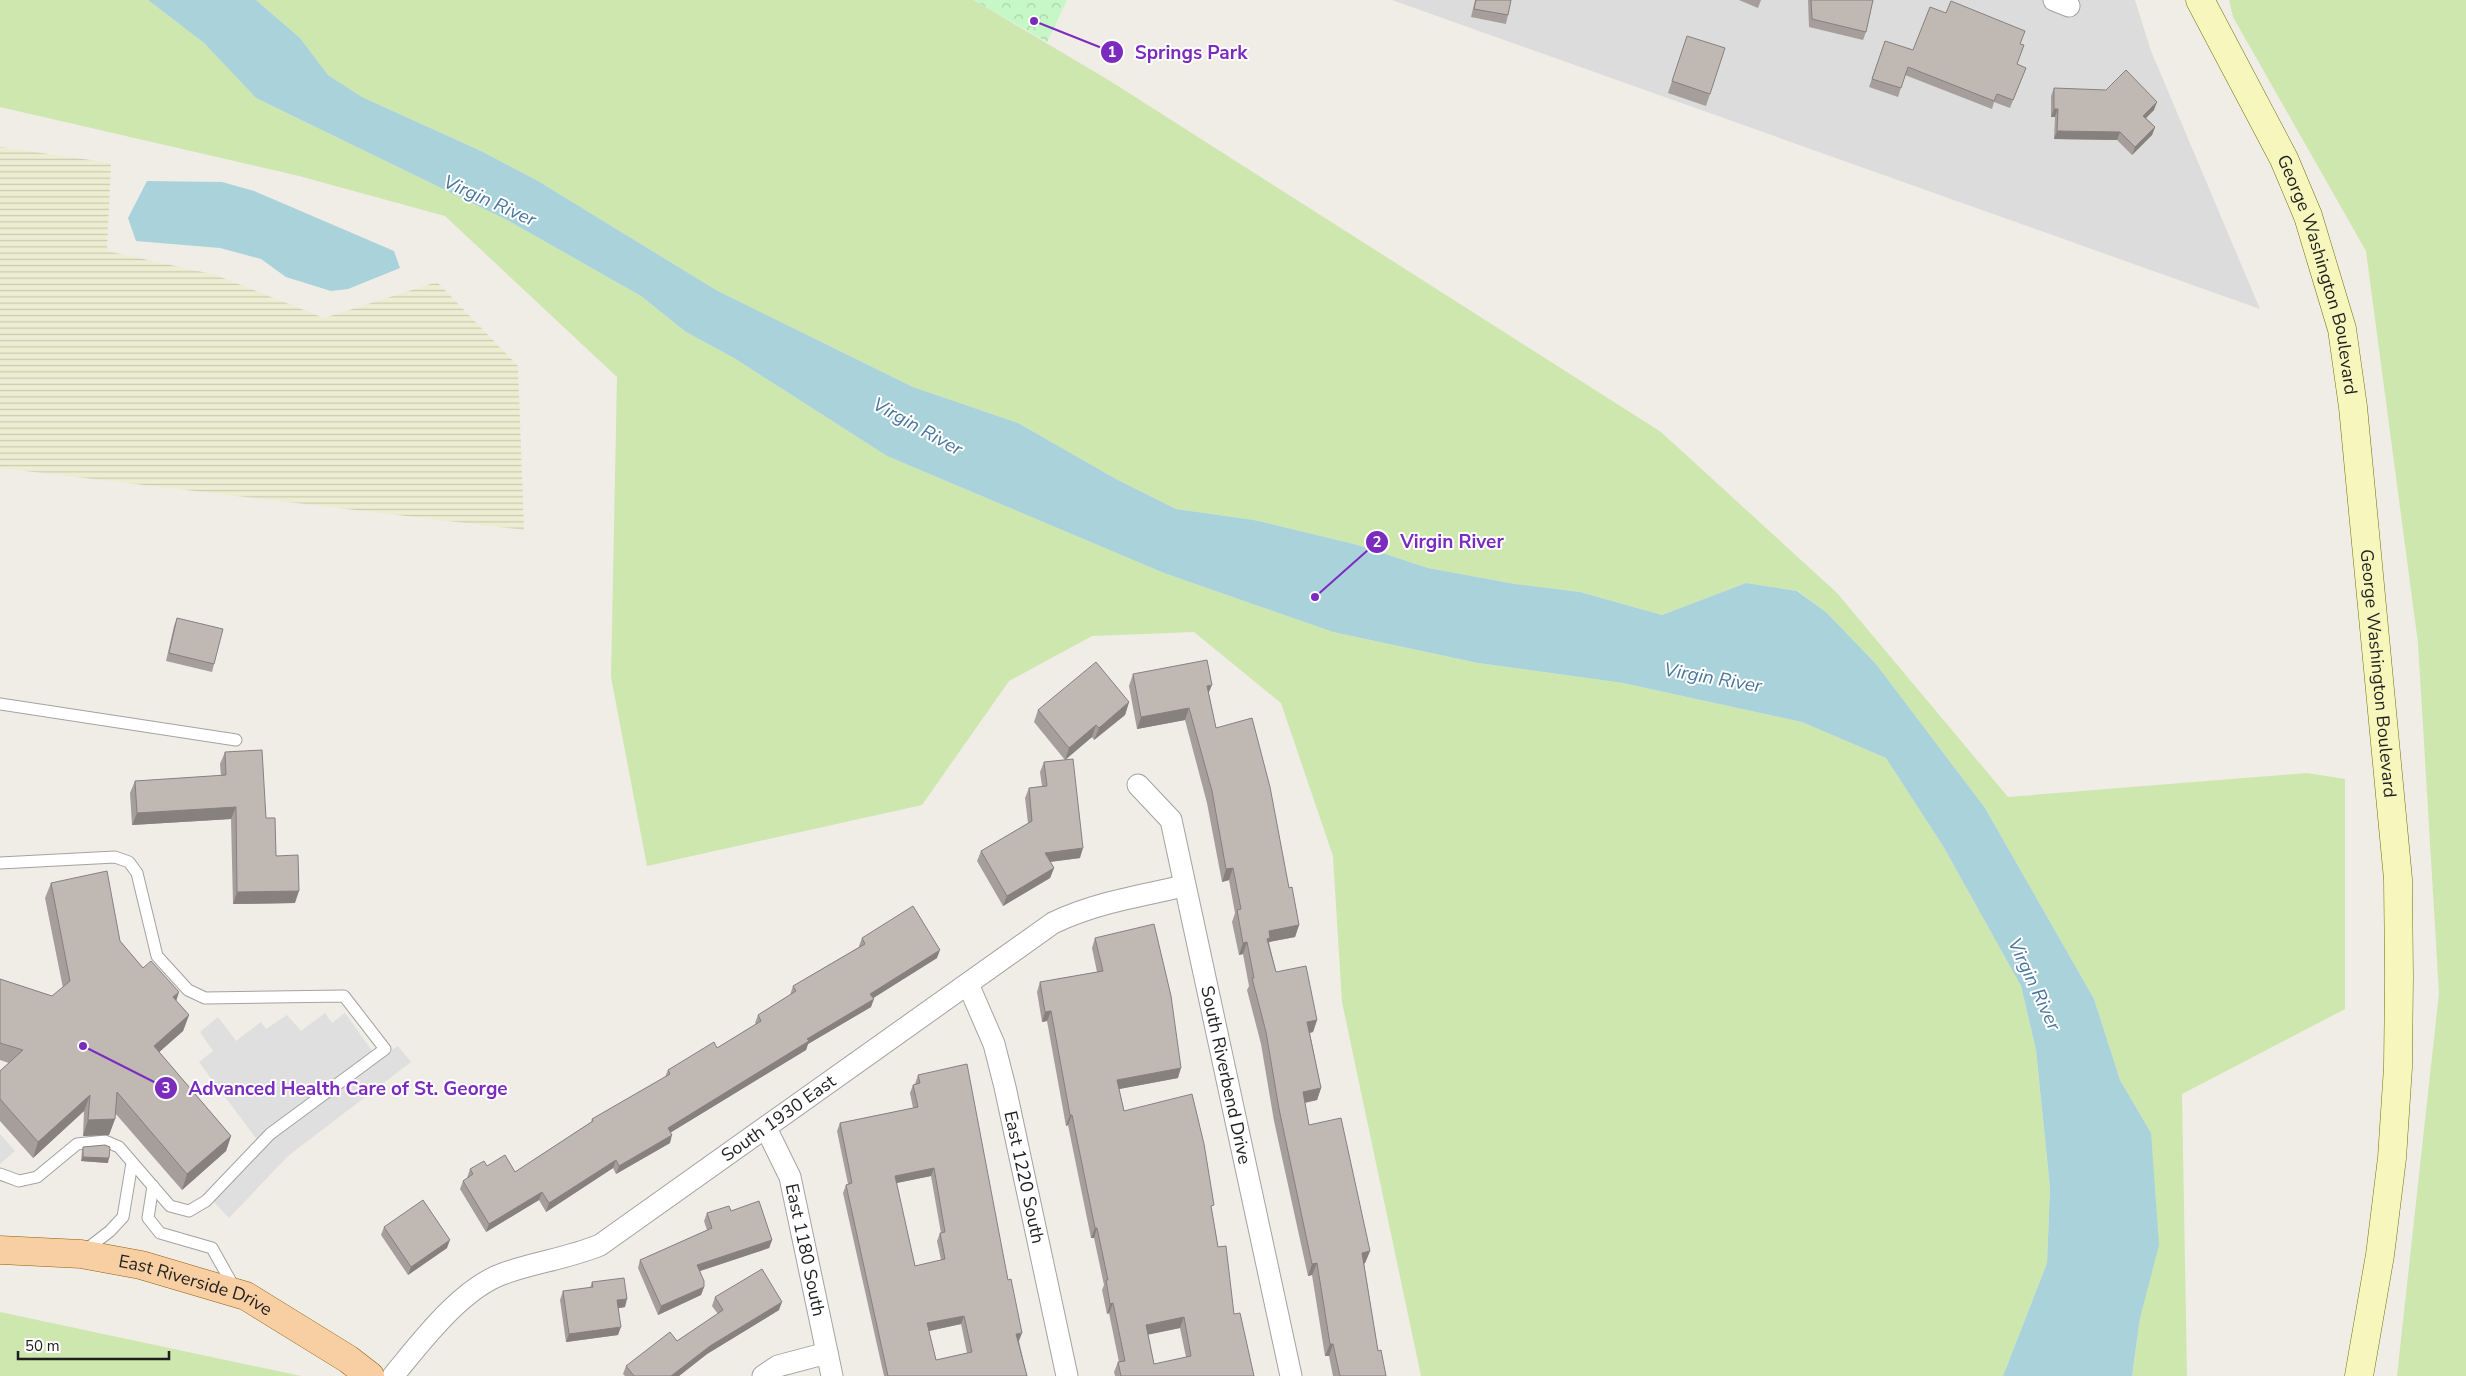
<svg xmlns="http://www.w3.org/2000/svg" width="2466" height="1376" viewBox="0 0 2466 1376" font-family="'Nunito Sans',sans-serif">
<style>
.residential{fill:#dddcdc}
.farmland{fill:url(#farmland-rules)}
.grass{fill:#cde7af}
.park{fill:url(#park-crowns)}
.parking{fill:#dfdfdf}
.water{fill:#a9d2db}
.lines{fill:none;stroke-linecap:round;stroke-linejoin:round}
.service-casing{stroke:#a3a3a3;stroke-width:13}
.minor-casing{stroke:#a3a3a3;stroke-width:23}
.secondary-casing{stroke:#6d730a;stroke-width:29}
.primary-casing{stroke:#935e07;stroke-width:29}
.service{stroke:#fff;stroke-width:11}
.minor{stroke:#fff;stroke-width:21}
.secondary{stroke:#f7f7bd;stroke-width:28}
.primary{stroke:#f8cfa3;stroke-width:28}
.wall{fill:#a59e9a;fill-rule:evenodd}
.shaded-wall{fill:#86817d}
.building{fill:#c0b8b3;stroke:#86817d;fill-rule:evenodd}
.labels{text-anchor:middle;stroke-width:4;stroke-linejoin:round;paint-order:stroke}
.street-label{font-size:18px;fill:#1f1f1f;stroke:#fff}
.water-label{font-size:19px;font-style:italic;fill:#4a779c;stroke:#fff}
.leader{fill:none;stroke:#7b2cbf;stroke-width:2}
.callout-dot{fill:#7b2cbf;stroke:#fff;stroke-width:2}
.mark-label{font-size:15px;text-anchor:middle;font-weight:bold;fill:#fff}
.callout-label{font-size:19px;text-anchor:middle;font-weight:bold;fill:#7b2cbf;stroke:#fff;stroke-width:4;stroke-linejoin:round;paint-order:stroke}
</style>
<defs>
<pattern id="farmland-rules" width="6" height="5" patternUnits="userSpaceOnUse" patternTransform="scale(1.25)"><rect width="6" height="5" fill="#ededd2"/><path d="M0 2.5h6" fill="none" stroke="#cbcbb4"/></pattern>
<pattern id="park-crowns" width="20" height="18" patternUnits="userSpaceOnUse" patternTransform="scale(1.25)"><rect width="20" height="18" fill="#c6f7c7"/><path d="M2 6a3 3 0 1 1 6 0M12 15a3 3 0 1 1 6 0" fill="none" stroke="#aad3aa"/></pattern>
</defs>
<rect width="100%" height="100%" fill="#f0ece6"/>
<path class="residential" d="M1392,0H2135L2151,51L2260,309Z"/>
<path class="farmland" d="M0,147L111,163L107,251L216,275L324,318L437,282L518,366L524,530L0,468Z"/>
<g class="grass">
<path d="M0,0H148L204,43L256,98L507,220L641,296L686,332L734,358L887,456L1164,573L1333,632L1478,663L1623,683L1802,722L1886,758L1943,846L2021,986L2036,1050L2050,1188L2047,1263L2003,1376H1421L1342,1002L1333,856L1281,703L1194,632L1092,636L1009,681L922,805L647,866L611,677L617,377L445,216L299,176L0,107Z"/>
<path d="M256,0H974L1110,81L1661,432L1837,593L2008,797L2307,773L2345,779V1009L2182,1094L2187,1376H2132L2140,1318L2151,1133L2120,1080L2094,999L1985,808L1876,664L1826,612L1798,591L1746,583L1662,615L1580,592L1515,584L1428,568L1358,545L1254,520L1176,509L1116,479L1018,423L913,387L716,290L538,181L481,151L362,97L328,75L300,38Z"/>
<path d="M2229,0H2466V1376H2397L2439,993L2418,643L2366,251L2233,17Z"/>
<path d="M0,1312L301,1376H0Z"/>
</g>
<path class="park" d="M974,0H1067L1047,42Z"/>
<g class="parking">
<path d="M325,1013L332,1023L345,1013L378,1059L398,1046L411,1062L288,1156L229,1218L213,1201L264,1149L199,1062L213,1051L200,1032L218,1017L236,1041L261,1022L266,1029L287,1015L301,1031Z"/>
<path d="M0,1134L15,1151L0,1164Z"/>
</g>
<g class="water">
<path d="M148,0H256L300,38L328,75L362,97L481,151L538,181L716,290L913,387L1018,423L1116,479L1176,509L1254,520L1358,545L1428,568L1515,584L1580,592L1662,615L1746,583L1797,591L1826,612L1876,664L1985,808L2094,999L2120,1080L2151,1133L2159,1245L2140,1318L2132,1376H2003L2047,1263L2050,1188L2036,1050L2021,986L1943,846L1886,758L1802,722L1623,683L1478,663L1333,632L1164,573L887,456L734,358L686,332L641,296L507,220L256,98L204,43Z"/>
<path d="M147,181L222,182L254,191L394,251L400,268L348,289L331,291L286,277L261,259L220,248L136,241L128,218Z"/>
</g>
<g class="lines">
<defs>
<g id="service">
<path d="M0,704L236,740"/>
<path d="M0,863L115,857L129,862L137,873L157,956L188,990L205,998L344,996L385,1049L270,1134L206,1201L189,1211L170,1206L119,1147L105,1141L77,1144L37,1177L19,1181L0,1174"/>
<path d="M153,1186L148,1218L160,1233L212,1248L235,1289"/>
<path d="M83,1252L110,1231L123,1217L132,1163"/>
</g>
<g id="minor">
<path d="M2054,0L2069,6"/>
<path id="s1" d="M1138,785L1171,820L1291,1376"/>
<path id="s2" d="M968,984L994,1044L1005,1087L1067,1376"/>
<path id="s3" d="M766,1128L790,1177L832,1376"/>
<path id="s4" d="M393,1376C421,1342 462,1287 505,1273C536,1262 569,1258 600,1245L1053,923C1095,903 1139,896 1184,886"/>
<path d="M763,1376L778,1366L827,1353"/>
</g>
<g id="secondary">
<path id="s5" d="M2200,0L2284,159L2308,216L2342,329L2353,407L2398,879L2399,977L2398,1067L2392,1158L2380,1255L2359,1376"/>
</g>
<g id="primary">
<path id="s6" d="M0,1250L81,1254L141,1265L246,1296L348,1359L370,1376"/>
</g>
</defs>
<use href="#service" class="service-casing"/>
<use href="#minor" class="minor-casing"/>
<use href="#secondary" class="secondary-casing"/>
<use href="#primary" class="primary-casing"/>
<use href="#service" class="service"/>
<use href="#minor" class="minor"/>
<use href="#secondary" class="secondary"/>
<use href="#primary" class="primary"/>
</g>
<g class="wall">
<path d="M1475,0H1511L1508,15L1506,24L1471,17Z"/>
<path d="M1739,0H1761L1758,8Z"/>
<path d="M1808,0H1873L1866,32L1863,40L1809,27Z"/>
<path d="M1687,36L1710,94L1706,106L1668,93Z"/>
<path d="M1885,41L1913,50L2020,44L2017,64L2026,68L2010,108L1994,102L1992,109L1905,75L1898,97L1869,87Z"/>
<path d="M2054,88L2154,110L2146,118L2155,127L2152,135L2132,155L2117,140L2054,139L2055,117H2051V96Z"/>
<path d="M177,618L214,664L212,672L166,661L174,626Z"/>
<path d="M1133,674L1209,694L1216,728L1289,888L1299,925L1295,937L1269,942L1276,972L1317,1020L1313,1032L1310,1033L1321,1088L1317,1100L1305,1103L1309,1125L1370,1251L1365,1263L1364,1264L1378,1351L1386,1376H1333L1329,1356H1325L1312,1275L1308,1276L1274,1121L1261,1044L1247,990L1249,986L1243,954L1239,955L1232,922L1235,913L1229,880L1222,882L1207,803L1185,720L1137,729L1129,686Z"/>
<path d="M1129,702L1125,715L1094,740L1092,737L1065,760L1080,858L1050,862L1054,868L1050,878L1003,906L977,861L981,851L1028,823L1025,798L1029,788L1042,786L1040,772L1044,762L1065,760L1034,722L1038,710Z"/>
<path d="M225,752L266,818L276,856L295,903L233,904L231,819L132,825L130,793L135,781L221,776L220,764Z"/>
<path d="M51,883L120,941L143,968L176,1001L189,1015L183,1031L159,1052L231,1136L226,1151L182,1190L115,1113V1119L109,1135L83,1136L84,1111L33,1158L0,1121V1071L9,1063L0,1060V979L52,996L63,988L45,898Z"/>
<path d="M862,938L937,958L873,998L871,1007L808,1044L806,1050L671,1132L670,1143L616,1174L613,1168L546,1212L539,1200L486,1232L460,1189L463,1181L467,1178L470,1169L487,1166L515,1172L591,1122L592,1119L665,1077L668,1070L717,1048L756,1024L755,1023L758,1015L790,995L793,986L859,947V946Z"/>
<path d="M1095,938L1178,1078L1119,1089L1124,1111L1212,1211L1218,1247L1234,1314L1254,1376H1115L1114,1372L1118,1362H1119L1109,1313L1107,1314L1102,1290L1104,1285L1094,1238H1091L1068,1125L1066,1126L1047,1021L1042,1022L1037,992L1040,982L1097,972L1092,948ZM1180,1328L1186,1357L1154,1364L1148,1334Z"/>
<path d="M918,1075L1019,1341L1027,1376H884L843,1193L846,1185L848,1184L837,1131L840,1123L913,1108L910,1093L913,1085L915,1084ZM931,1176L941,1233H940L937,1241L941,1260L915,1266L896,1183ZM961,1324L967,1353L936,1360L929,1331Z"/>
<path d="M83,1147L108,1163L81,1161L82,1151Z"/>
<path d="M731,1211L772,1240L769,1248L700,1271L704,1287L701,1295L658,1315L638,1268L640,1260L707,1230L704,1221L707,1213Z"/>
<path d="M384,1227L447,1248L408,1275L381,1235Z"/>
<path d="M592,1282L625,1307L618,1308V1335L566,1342L560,1300L563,1291L590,1288Z"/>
<path d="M715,1297L779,1310L707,1354L679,1376H625L623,1374L626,1366L677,1341L718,1314L712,1306Z"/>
</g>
<g class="shaded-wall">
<path d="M2157,102L2154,110L2140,124L2143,116Z"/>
<path d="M2054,109H2058L2055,117H2051Z"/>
<path d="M2155,127L2152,135L2132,155L2135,147Z"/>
<path d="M2057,131L2120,132L2117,140L2054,139Z"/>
<path d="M1212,685L1207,697V686Z"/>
<path d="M1129,702L1125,715L1094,740L1099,728Z"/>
<path d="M1189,708L1185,720L1137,729L1141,717Z"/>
<path d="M1096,725L1092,737L1065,760L1069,748Z"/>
<path d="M236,807L231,819L132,825L137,813Z"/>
<path d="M1083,848L1080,858L1041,863L1045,853Z"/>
<path d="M1054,868L1050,878L1003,906L1007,896Z"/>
<path d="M1233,868L1229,880L1222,882L1226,869Z"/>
<path d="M299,891L295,903L233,904L237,892Z"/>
<path d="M1299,925L1295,937L1269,942L1266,950L1269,931Z"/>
<path d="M1247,942L1243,954L1239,955L1243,943Z"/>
<path d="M940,950L937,958L867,1002L870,994Z"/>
<path d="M179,992L174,1008L173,997Z"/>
<path d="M874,999L871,1007L808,1044L806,1050L665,1136L668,1128L807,1039Z"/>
<path d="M1051,1011L1047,1021L1042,1022L1045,1012Z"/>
<path d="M189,1015L183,1031L148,1062L154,1046Z"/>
<path d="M1317,1020L1313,1032L1303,1034L1307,1022Z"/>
<path d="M1181,1068L1178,1078L1114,1090L1117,1080Z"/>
<path d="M1321,1088L1317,1100L1298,1104L1303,1092Z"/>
<path d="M90,1095L84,1111L33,1158L38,1142Z"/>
<path d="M1070,1115H1072L1068,1125L1066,1126Z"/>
<path d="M115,1119L109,1135L83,1136L88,1120Z"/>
<path d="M672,1135L670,1143L616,1174L619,1166Z"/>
<path d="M231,1136L226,1151L182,1190L187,1174Z"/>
<path d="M83,1157L109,1158L108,1163L81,1161Z"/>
<path d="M616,1160L613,1168L546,1212L549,1203Z"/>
<path d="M934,1168L931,1176L892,1184L895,1176Z"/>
<path d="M542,1192L539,1200L486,1232L489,1224Z"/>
<path d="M1095,1228H1097L1094,1238H1091Z"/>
<path d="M450,1240L447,1248L408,1275L411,1267Z"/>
<path d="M772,1240L769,1248L694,1273L697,1265Z"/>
<path d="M1370,1251L1365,1263L1358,1265L1362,1253Z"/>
<path d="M1317,1263L1312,1275L1308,1276L1312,1264Z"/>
<path d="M704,1287L701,1295L658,1315L661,1306Z"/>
<path d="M627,1299L625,1307L614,1309L617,1300Z"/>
<path d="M782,1302L779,1310L707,1354L679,1376H671L710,1346Z"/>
<path d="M1113,1303L1109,1313L1107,1314L1110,1304Z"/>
<path d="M964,1316L961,1324L924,1332L927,1323Z"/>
<path d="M1184,1317L1180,1328L1142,1336L1146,1325Z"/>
<path d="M621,1327L618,1335L566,1342L569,1334Z"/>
<path d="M1022,1333L1019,1341L1014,1342L1016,1334Z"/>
<path d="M1330,1344H1333L1329,1356H1325Z"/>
</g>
<g class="building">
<path d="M1476,0H1511L1508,15L1474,9Z"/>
<path d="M1811,0H1873L1866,32L1812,19Z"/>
<path d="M1951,1L2025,31L2020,44L2024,45L2017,64L2026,68L2013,100L1997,94L1994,101L1908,67L1901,88L1872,79L1885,41L1913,50L1930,7L1946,13Z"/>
<path d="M1687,36L1725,48L1710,94L1672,81Z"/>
<path d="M2126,70L2157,102L2143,116L2155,127L2135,147L2120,132L2057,131L2058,109H2054V88L2106,90Z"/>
<path d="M177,618L223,629L214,664L169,653Z"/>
<path d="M1207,660L1212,685L1207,686L1216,728L1252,718L1270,787L1289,888L1292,887L1299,925L1269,931L1270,938L1267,939L1276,972L1306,966L1317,1020L1307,1022L1321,1088L1303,1092L1309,1125L1341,1118L1370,1251L1362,1253L1378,1351L1381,1350L1386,1376H1340L1333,1344H1330L1317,1263L1312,1264L1279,1109L1266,1032L1252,978H1254L1247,942L1243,943L1237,910L1241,909L1233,868L1226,869L1212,791L1189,708L1141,717L1133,674Z"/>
<path d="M1096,662L1129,702L1099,728L1096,725L1069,748L1038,710Z"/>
<path d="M262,750L266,818H275L276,856L298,855L299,891L237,892L236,807L137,813L135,781L226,775L225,752Z"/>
<path d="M1073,759L1083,848L1045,853L1054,868L1007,896L981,851L1032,821L1029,788L1047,786L1044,762Z"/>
<path d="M107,871L120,941L143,968L151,961L179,992L173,997L189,1015L154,1046L231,1136L187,1174L117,1092L115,1119L88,1120L90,1095L38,1142L0,1099V1071L23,1050L0,1043V979L52,996L70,981L51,883Z"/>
<path d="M913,906L940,950L870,994L874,999L807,1039L809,1041L668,1128L672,1135L619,1166L616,1160L549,1203L542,1192L489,1224L463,1181L473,1174L470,1169L484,1161L487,1166L505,1155L515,1172L593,1121L592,1119L670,1074L668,1070L714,1042L717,1048L761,1021L758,1015L796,991L793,986L865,944L862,938Z"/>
<path d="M1154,924L1171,996L1181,1068L1117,1080L1124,1111L1192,1094L1204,1144L1214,1205L1211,1206L1218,1247L1226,1246L1234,1314L1240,1313L1254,1376H1121L1118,1362L1125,1361L1113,1303L1110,1304L1106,1280H1108L1097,1228H1095L1072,1115H1070L1051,1011L1045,1012L1040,982L1103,971L1095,938ZM1184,1317L1191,1356L1154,1364L1146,1325Z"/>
<path d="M967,1064L1008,1280L1011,1279L1022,1333L1016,1334L1027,1376H888L846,1185L852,1183L840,1123L918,1107L913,1085L920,1083L918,1075ZM934,1168L945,1232L940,1233L945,1259L915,1266L895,1176ZM964,1316L972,1352L936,1360L927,1323Z"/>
<path d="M105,1145L110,1147L109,1158L83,1157V1147Z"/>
<path d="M423,1200L450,1240L411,1267L384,1227Z"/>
<path d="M759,1201L772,1240L697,1265L704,1281V1287L661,1306L640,1260L712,1228L707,1213L729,1206L731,1211Z"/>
<path d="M762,1269L782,1302L710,1346L671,1376H634L626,1366L670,1332L677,1341L723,1310L715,1297Z"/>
<path d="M624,1278L627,1299L617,1300L621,1327L569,1334L563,1291L593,1287L592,1282Z"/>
</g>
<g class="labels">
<g class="street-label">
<text dy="6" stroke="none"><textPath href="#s5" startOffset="301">George Washington Boulevard</textPath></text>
<text dy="6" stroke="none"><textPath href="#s5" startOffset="706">George Washington Boulevard</textPath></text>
<text dy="6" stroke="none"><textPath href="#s1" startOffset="309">South Riverbend Drive</textPath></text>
<text dy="6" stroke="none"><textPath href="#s4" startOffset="472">South 1930 East</textPath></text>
<text dy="6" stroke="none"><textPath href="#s2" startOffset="202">East 1220 South</textPath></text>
<text dy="6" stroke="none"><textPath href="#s3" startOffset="129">East 1180 South</textPath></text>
<text dy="6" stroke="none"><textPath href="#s6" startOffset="200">East Riverside Drive</textPath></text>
</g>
<g class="water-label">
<text transform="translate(490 200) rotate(24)" y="7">Virgin River</text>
<text transform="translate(918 426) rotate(29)" y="7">Virgin River</text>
<text transform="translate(1713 677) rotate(10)" y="7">Virgin River</text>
<text transform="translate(2035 984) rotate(65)" y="7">Virgin River</text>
</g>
</g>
<path class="leader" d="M1034 21L1112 52M1315 597L1377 542M83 1046L166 1088"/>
<g class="callout-dot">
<circle cx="1034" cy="21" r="5"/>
<circle cx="1315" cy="597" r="5"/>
<circle cx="83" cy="1046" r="5"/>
<circle cx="1112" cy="52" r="12"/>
<circle cx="1377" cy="542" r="12"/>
<circle cx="166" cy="1088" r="12"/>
</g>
<g class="mark-label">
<text x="1112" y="57">1</text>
<text x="1377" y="547">2</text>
<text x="166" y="1093">3</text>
</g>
<g class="callout-label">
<text x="1191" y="59">Springs Park</text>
<text x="1452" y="548">Virgin River</text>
<text x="348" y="1095">Advanced Health Care of St. George</text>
</g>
<path d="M18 1351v8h151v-8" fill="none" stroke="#1f1f1f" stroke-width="2.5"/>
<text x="25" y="1351" font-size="15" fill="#1f1f1f" stroke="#ffffff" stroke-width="4" paint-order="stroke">50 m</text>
</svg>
